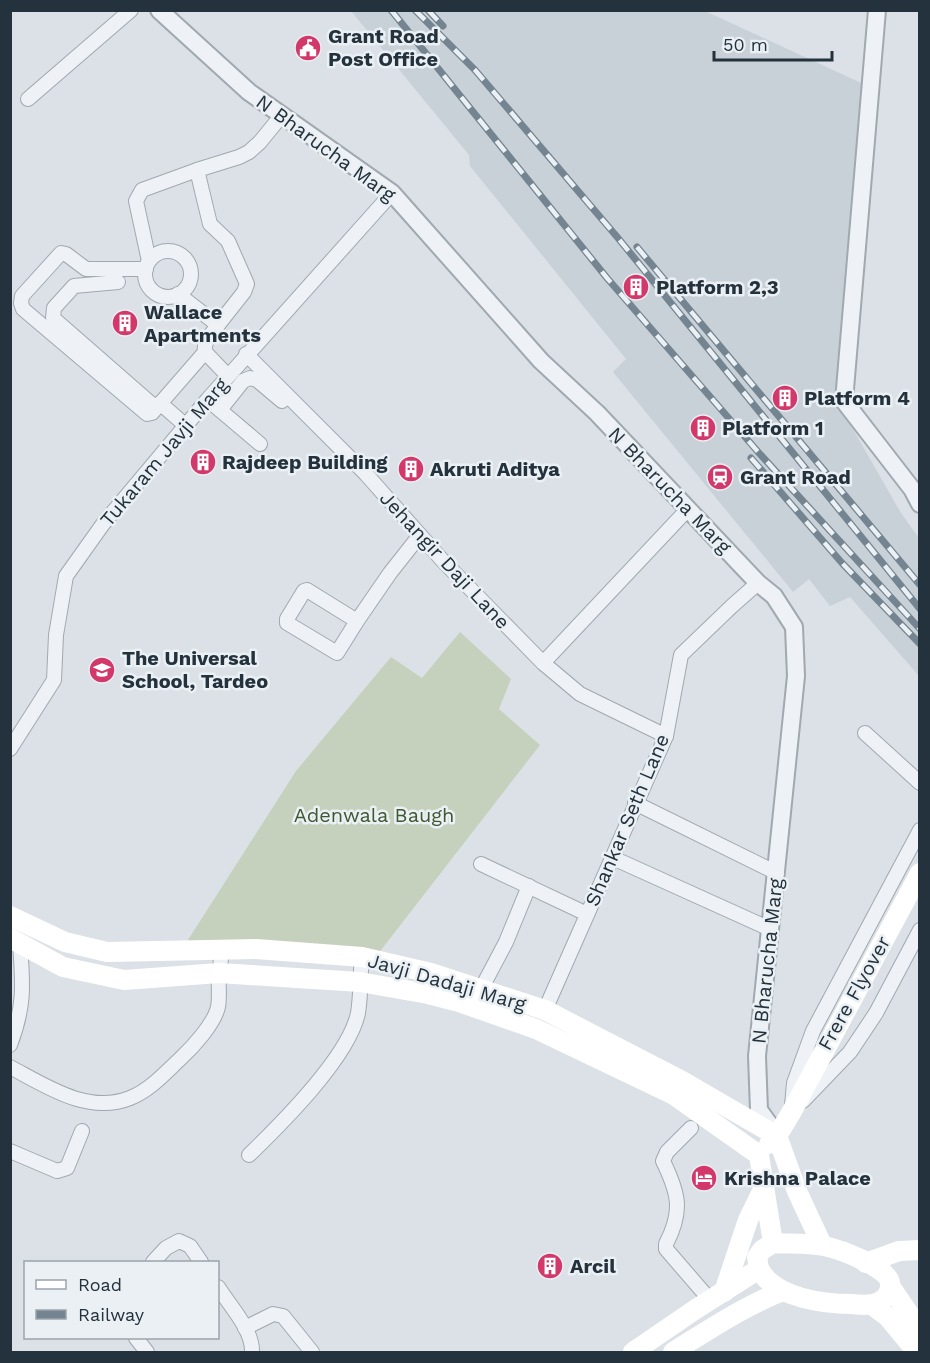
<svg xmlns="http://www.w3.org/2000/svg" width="930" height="1363" viewBox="0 0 930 1363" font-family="'Work Sans',sans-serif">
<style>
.built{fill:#c9d1d8}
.garden{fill:#c5d1bc}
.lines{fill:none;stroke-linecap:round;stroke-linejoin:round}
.minor-casing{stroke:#a0a9b0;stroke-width:16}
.tertiary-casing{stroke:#a0a9b0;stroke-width:20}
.minor{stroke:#eef1f5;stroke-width:14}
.tertiary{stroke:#eef1f5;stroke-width:16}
.secondary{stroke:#fff;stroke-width:20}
.rail-casing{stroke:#748490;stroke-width:7}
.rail{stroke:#eaf0f4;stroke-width:4.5;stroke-dasharray:14;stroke-linecap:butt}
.labels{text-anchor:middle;stroke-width:5;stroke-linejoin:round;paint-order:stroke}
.poi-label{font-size:20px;font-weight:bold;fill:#24323d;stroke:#eaf0f4;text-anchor:start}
.street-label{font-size:20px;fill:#24323d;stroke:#eaf0f4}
.park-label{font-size:20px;fill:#405931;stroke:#eaf0f4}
</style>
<rect width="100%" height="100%" fill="#dbe1e6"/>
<path class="built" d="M351,11H705L870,87L838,403L901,513L919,538V676L850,597L830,606L809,579L793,592L613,372L626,359L470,166L469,155Z"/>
<path class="garden" d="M460,632L511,679L499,709L540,745L374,959L179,954L296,771L391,657L422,678Z"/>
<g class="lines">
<defs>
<g id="minor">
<path d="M28,99L131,10"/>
<path d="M197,170L210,224L228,241L247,284L244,292L218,325"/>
<circle cx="168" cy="274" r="23"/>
<path d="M149,261L136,201L142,190L197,170L239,157L249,152L260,142L282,115"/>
<path d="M146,269H86L66,254L61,253L22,296L21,303L23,309L147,414L152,413L205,352"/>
<path d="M118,282L74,286L54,308L53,318L156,408"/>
<path d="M178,294L218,325C212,334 203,341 205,352L228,376"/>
<path d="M246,354L365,473L443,561L543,663L580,694L666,736"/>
<path d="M160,403L185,425"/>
<path d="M214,405L260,444"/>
<path d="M220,410L243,381L250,378L257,380L282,401"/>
<path d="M307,590L357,621L337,653L287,623V619L304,591Z"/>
<path d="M357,621L390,573L420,535"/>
<path d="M543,663L688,509"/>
<path d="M865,733L920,783"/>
<path d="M10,749L54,680L56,635L66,576L103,524L208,399L392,193"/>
<path d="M635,803L777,873"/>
<path d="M613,858L770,929"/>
<path d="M481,864L587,914"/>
<path d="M478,995L506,942L529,886"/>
<path d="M545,1010L666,736L681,655L732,606L758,583"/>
<path d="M10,1045C25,1006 23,984 20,944"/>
<path d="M10,1067C46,1086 88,1115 130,1098C150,1090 165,1073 180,1059C193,1047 214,1024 218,1007C220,997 218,986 219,975C220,966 221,957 223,948"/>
<path d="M803,1101L850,1052L876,1013L920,930"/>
<path d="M792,1105L794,1083L813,1031L920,830"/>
<path d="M691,1128L667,1152L663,1161C679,1194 683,1211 666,1244V1249L710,1300"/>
<path d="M10,1151L57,1171L67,1168L82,1131"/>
<path d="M249,1155C281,1124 349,1057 358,1013C361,995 360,975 362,957"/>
<path d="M153,1262L166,1248L179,1241L190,1246L201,1262"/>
<path d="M218,1287C230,1306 253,1330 252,1352"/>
<path d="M245,1328L273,1314L283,1316L312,1352"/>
<path d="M136,1338L147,1352"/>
</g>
<g id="tertiary">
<path d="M159,10L249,92L392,193L541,361L597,413L758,583L774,596L794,627L796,676L757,1056L759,1110L777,1135"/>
<path d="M877,10L844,401L912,489L920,504"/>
</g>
</defs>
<use href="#minor" class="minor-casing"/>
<use href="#tertiary" class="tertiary-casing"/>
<use href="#minor" class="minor"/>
<use href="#tertiary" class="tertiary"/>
<g class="secondary">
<path d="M10,916L65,942L107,952L256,949L362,957L431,973L545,1010L682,1081L777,1136L797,1191L822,1245"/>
<path d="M10,938L63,967L124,980L219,973L360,982L428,994L459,1002L536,1029L674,1095L759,1155L773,1243"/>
<path d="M769,1144L777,1136L791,1113L920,873"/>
<path d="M773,1243C789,1244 807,1243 824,1246C839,1249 888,1267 890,1283C891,1291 886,1298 879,1302C871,1306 861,1305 852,1304C824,1304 775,1298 760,1270C758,1267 758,1261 757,1257L762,1250Z"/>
<path d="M866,1263L899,1251L920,1250"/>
<path d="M890,1286L920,1330"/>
<path d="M724,1292L748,1220L764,1187"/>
<path d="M872,1305L888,1317L917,1352"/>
<path d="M633,1352L696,1309L759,1269"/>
<path d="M673,1352C709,1330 744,1306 783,1291"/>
</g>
<defs>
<g id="rail">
<path d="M391,10L607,278L759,453L920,629"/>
<path d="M415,10L475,70L618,238L920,609"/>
<path d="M428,10L443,26"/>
<path d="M637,247L920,585"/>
<path d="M751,458L842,563L920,644"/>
</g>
</defs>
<use href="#rail" class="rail-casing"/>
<use href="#rail" class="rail"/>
</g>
<defs>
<symbol id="civic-disc" viewBox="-11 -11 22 22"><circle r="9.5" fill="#d3386a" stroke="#eaf0f4"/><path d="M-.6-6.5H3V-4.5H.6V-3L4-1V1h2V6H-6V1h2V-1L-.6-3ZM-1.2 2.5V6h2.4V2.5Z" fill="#fff"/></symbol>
<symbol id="building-disc" viewBox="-11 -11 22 22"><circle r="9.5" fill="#d3386a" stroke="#eaf0f4"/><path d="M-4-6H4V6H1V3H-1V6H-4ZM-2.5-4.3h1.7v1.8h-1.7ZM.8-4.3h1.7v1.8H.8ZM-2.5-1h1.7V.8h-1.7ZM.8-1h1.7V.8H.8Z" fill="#fff"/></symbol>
<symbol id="station-disc" viewBox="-11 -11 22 22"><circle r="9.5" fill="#d3386a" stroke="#eaf0f4"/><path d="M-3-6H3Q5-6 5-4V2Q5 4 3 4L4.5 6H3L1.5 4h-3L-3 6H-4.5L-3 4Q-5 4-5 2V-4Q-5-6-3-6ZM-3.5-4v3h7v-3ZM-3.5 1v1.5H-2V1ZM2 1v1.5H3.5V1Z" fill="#fff"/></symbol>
<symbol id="school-disc" viewBox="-11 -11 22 22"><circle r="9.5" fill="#d3386a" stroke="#eaf0f4"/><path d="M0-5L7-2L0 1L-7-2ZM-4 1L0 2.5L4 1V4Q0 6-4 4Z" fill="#fff"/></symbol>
<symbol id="hotel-disc" viewBox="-11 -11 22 22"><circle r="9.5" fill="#d3386a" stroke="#eaf0f4"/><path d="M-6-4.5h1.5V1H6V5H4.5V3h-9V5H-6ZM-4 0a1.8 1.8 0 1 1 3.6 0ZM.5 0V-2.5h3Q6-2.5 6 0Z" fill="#fff"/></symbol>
</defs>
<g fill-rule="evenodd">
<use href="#civic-disc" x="293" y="33" width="30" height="30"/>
<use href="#building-disc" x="621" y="272" width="30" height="30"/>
<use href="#building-disc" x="110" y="308" width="30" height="30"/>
<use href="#building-disc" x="770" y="383" width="30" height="30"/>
<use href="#building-disc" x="688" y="413" width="30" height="30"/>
<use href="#building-disc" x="188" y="447" width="30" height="30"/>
<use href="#building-disc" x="396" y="454" width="30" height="30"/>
<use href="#station-disc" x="705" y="462" width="30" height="30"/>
<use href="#school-disc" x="87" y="655" width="30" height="30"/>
<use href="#hotel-disc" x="689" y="1163" width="30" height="30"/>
<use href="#building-disc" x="535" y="1251" width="30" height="30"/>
</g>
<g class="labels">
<g class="poi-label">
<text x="328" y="43">Grant Road<tspan x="328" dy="23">Post Office</tspan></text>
<text x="656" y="294">Platform 2,3</text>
<text x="144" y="319">Wallace<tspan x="144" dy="23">Apartments</tspan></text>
<text x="804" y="405">Platform 4</text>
<text x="722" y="435">Platform 1</text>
<text x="222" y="469">Rajdeep Building</text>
<text x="430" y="476">Akruti Aditya</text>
<text x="740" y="484">Grant Road</text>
<text x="122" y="665">The Universal<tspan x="122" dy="23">School, Tardeo</tspan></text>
<text x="724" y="1185">Krishna Palace</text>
<text x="570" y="1273">Arcil</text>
</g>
<g class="street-label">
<text transform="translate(326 148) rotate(36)" y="7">N Bharucha Marg</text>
<text transform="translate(164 452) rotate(-50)" y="7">Tukaram Javji Marg</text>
<text transform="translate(670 490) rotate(46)" y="7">N Bharucha Marg</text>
<text transform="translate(445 560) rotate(47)" y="7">Jehangir Daji Lane</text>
<text transform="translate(627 820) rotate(-67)" y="7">Shankar Seth Lane</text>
<text transform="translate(767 961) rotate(-84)" y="7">N Bharucha Marg</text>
<text transform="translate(447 982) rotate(16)" y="7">Javji Dadaji Marg</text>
<text transform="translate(854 993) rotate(-61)" y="7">Frere Flyover</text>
</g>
<g class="park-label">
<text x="374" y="822">Adenwala Baugh</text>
</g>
</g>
<rect width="930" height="1363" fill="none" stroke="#24323d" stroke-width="24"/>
<rect x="24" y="1261" width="195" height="78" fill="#eaf0f4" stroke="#9ba4ab" stroke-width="1.5"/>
<rect x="36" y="1280" width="30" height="9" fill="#ffffff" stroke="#9ba4ab" stroke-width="1.5"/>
<text x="78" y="1291" font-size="18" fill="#24323d">Road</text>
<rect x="36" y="1310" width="30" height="9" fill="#748490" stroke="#9ba4ab" stroke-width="1.5"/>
<text x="78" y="1321" font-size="18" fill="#24323d">Railway</text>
<path d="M714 51v9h118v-9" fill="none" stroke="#24323d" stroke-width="3"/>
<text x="723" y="51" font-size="18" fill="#24323d" stroke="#eaf0f4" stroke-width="4.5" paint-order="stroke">50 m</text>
</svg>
